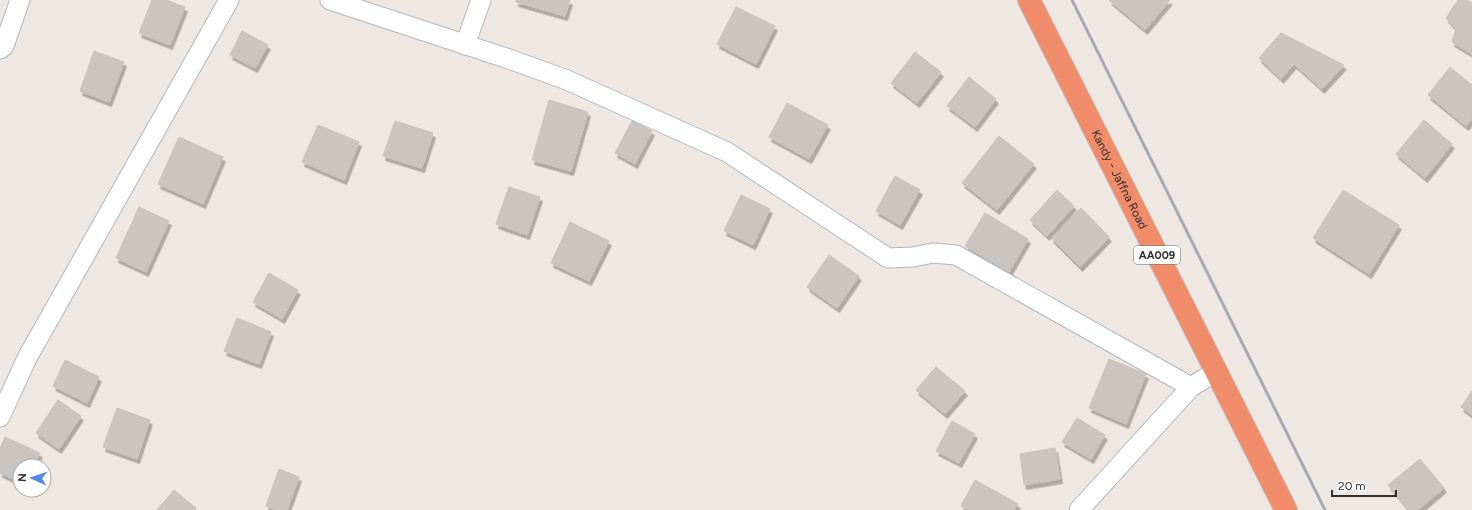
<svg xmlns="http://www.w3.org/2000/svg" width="1472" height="510" viewBox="0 0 1472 510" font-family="Figtree,sans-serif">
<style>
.building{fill:#cac5c0;stroke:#c9c2bb;filter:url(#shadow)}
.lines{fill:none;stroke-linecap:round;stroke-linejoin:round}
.street-casing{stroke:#b2b6bc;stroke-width:21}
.highway-casing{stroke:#c4c4c4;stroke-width:24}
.street{stroke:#fff;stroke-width:19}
.highway{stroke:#f08c6a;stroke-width:22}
.rail{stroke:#a5aab6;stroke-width:3}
.labels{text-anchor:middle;stroke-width:3;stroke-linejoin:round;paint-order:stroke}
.shield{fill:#fff;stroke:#6d6d6d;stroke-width:1}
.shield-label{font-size:11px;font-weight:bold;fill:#2e2e2e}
.street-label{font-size:12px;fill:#2e2e2e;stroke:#fff}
</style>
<defs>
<filter id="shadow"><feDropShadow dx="2.5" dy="4.5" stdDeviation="0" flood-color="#0004"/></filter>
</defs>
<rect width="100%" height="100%" fill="#eee7e2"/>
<g class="building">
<path d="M152,0H166L185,7L170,45L139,33Z"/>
<path d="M516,0H570L565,16L516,2Z"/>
<path d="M1109,0H1170L1145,30Z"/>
<path d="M1458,0H1467L1472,3V54L1452,42L1456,29L1446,18Z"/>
<path d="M736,7L775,26L756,64L717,44Z"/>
<path d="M242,31L268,45L255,68L230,55Z"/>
<path d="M1281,33L1344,65L1322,89L1294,64L1281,79L1259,58Z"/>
<path d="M94,51L124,62L109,102L80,91Z"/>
<path d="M915,52L941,72L917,103L891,83Z"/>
<path d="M1450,67L1472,85V119L1466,126L1428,95Z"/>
<path d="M969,77L996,99L975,127L947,106Z"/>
<path d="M549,100L588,112L571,171L532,160Z"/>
<path d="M787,103L828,125L809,159L769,137Z"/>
<path d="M1424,120L1452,144L1425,178L1396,154Z"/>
<path d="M395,121L433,133L422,168L383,156Z"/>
<path d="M632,121L652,131L635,164L615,153Z"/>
<path d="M318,125L359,142L344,180L302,162Z"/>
<path d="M999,136L1034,164L997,210L962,183Z"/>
<path d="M179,137L223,157L203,204L158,184Z"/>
<path d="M895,176L920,190L900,225L876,211Z"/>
<path d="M509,187L540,197L527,235L496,224Z"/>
<path d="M1057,190L1074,206L1047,236L1030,220Z"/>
<path d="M1343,190L1399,225L1369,274L1313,238Z"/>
<path d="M741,195L770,209L753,245L724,231Z"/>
<path d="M139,207L169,221L146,272L116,258Z"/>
<path d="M1081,208L1109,237L1080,267L1051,238Z"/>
<path d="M985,213L1028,239L1009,272L965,246Z"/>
<path d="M570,222L609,241L589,281L551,263Z"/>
<path d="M829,255L859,276L837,308L807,287Z"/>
<path d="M269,273L298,290L282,319L253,302Z"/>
<path d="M237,318L271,332L259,364L224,351Z"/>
<path d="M1109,359L1146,374L1126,424L1089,408Z"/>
<path d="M65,360L99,377L87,403L53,386Z"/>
<path d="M936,367L965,391L945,414L916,390Z"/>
<path d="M1472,391V415L1461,407Z"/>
<path d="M58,400L81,416L59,449L36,433Z"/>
<path d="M117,408L150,420L137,459L103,447Z"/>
<path d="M1077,418L1105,435L1091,459L1062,442Z"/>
<path d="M952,421L975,434L959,463L936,451Z"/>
<path d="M5,437L40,453L33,466H20V482L0,473V449Z"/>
<path d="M1055,448L1060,479L1024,485L1020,454Z"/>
<path d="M1420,459L1444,488L1418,510H1409L1388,485Z"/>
<path d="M279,469L299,477L287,510H276L266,506Z"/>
<path d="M975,480L1018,504L1014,510H969L961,506Z"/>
<path d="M174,490L196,508L195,510H157Z"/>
</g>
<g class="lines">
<defs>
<g id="street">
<path d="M330,0L509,59L567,80L727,152L888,258L913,257L933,253L956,255L1191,387"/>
<path d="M465,45L481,0"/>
<path d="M0,49L4,46L20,0"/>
<path d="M0,417L27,358L229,0"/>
<path d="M1079,510L1191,387L1215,372"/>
</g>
<g id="highway">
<path id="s1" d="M1029,0L1286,510"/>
</g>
</defs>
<use href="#street" class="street-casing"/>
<use href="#highway" class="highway-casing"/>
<use href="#street" class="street"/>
<use href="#highway" class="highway"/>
<path class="rail" d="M1072,0L1325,510"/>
</g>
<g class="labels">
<rect class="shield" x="1134" y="246" width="46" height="18" rx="3"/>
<g class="shield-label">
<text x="1157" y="259">AA009</text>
</g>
<g class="street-label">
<text dy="4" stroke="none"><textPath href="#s1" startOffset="201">Kandy - Jaffna Road</textPath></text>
</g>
</g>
<g transform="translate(32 478) rotate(273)"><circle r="19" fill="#ffffff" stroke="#ababab"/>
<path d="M0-3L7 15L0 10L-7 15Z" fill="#528aea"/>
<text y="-6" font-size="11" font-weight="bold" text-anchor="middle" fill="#2e2e2e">N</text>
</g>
<path d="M1332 490v6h64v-6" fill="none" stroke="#2e2e2e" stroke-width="2"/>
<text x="1338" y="490" font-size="12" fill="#2e2e2e" stroke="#ffffff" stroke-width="3" paint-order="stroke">20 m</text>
</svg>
